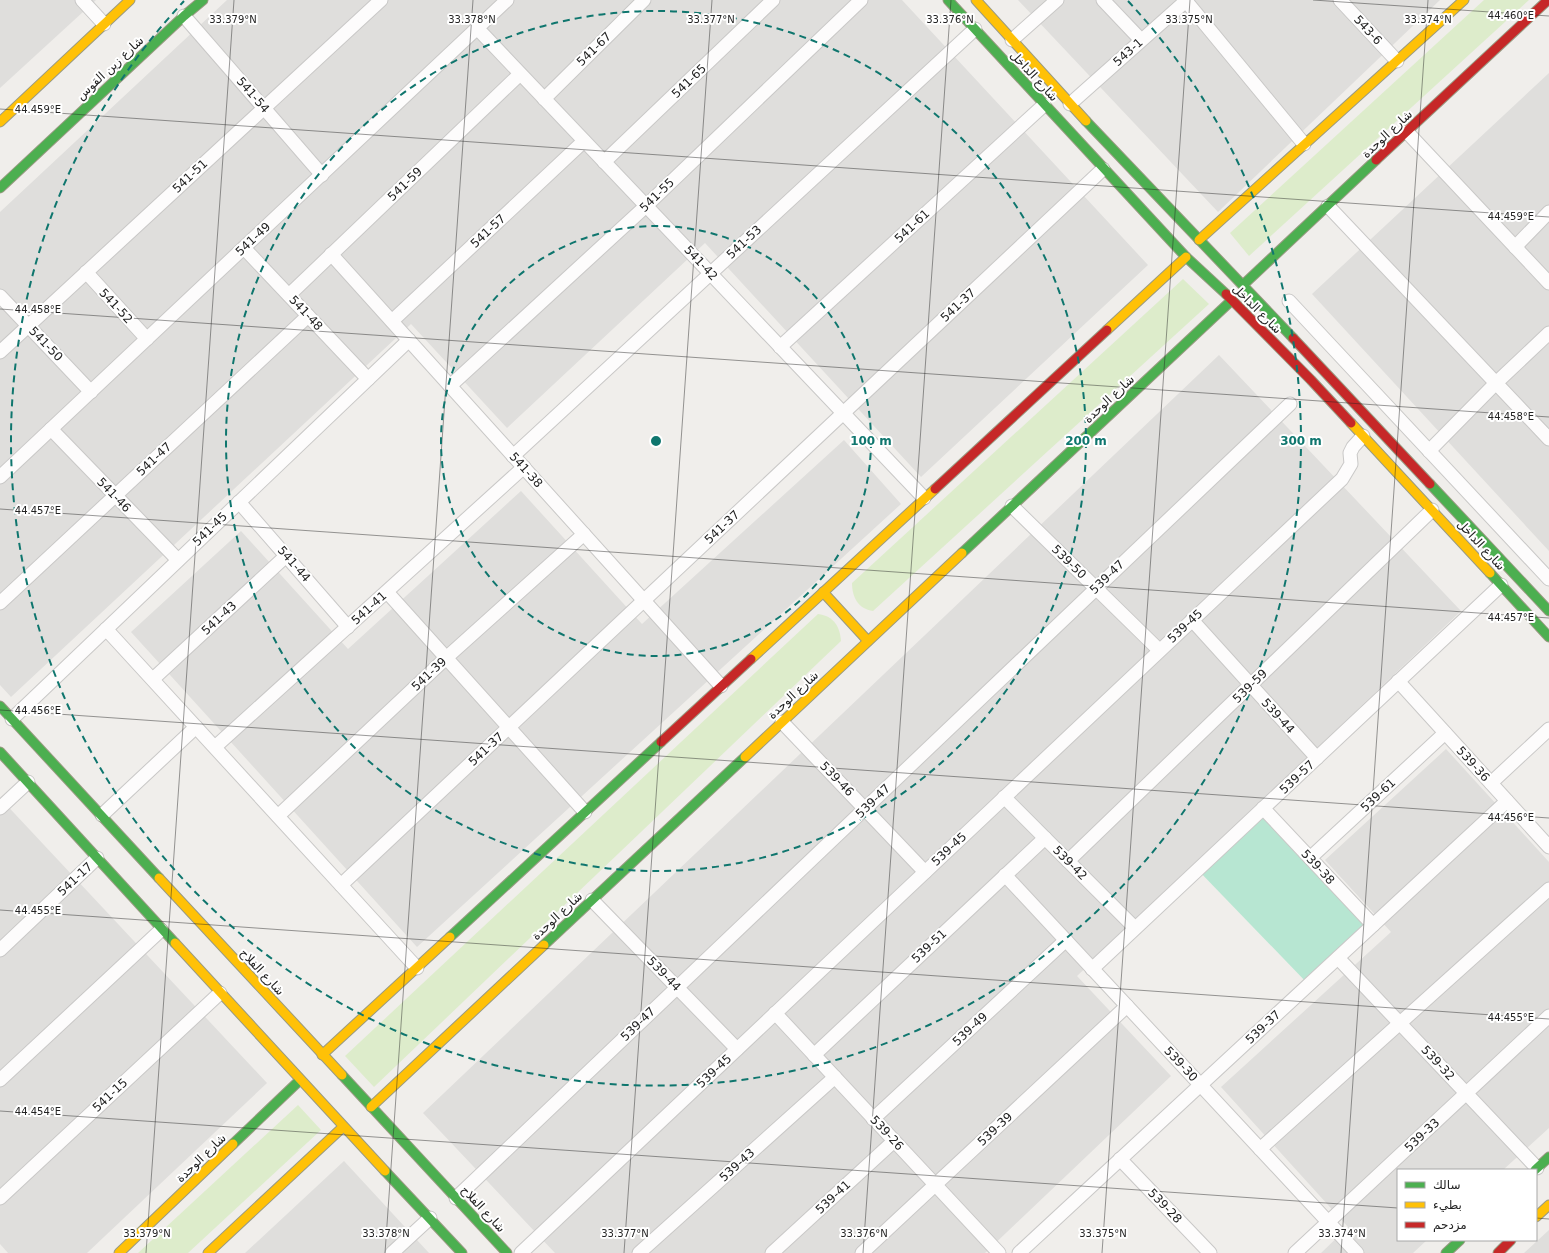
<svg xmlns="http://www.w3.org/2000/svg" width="1549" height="1253" viewBox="0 0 1549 1253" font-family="'DejaVu Sans',Cairo,sans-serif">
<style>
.residential{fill:#dfdedc}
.grass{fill:#ddeccb}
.pitch{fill:#b7e6d2}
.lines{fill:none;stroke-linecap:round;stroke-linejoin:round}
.street-casing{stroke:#c9c8c7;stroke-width:15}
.fast-casing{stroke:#999a82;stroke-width:11}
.slow-casing{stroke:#999a82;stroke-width:11}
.jam-casing{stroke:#999a82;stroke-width:11}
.street{stroke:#fdfcfc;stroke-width:13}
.fast{stroke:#4caf50;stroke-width:9}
.slow{stroke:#ffc107;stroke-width:9}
.jam{stroke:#c62828;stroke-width:9}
.ticks{fill:none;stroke:#222;stroke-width:1;stroke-opacity:0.45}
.ring{fill:none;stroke:#0f766e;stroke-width:2;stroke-dasharray:7 5}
.labels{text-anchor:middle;stroke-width:4;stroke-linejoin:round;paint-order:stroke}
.street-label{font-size:12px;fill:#222;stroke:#fff}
.ticks-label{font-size:10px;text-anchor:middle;fill:#222;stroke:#fff;stroke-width:4;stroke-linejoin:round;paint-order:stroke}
.centre{fill:#0f766e;stroke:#fff;stroke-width:2}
.ring-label{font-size:12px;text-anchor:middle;font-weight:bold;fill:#0f766e;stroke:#fff;stroke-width:4;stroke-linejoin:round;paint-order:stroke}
</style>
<rect width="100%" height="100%" fill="#f0eeeb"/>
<g class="residential">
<path d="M0,0H96L0,88Z"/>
<path d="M227,0H902L1148,265L921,477L705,243L507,428L411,324L11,697L0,685V212Z"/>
<path d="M1018,0H1440L1218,212Z"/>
<path d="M1549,73V551L1312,294Z"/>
<path d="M1219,355L1461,611L1077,976L1171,1076L985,1253H555L423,1113Z"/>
<path d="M844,440L901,504L417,947L131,632L241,531L348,649L521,491L642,624Z"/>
<path d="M1446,749L1549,862V1128L1503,1170H1398V1240H1427L1413,1253H1321L1348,1227L1221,1087L1391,932L1325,860Z"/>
<path d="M0,798L267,1083L87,1253H8L0,1244Z"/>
<path d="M344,1161L429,1253H245Z"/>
<path d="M1549,1230V1253H1524Z"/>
</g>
<g class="grass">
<path d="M1484,0H1529L1249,256L1230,233Z"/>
<path d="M1183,279L1209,304L873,611C858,609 852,597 852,583Z"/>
<path d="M818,614C834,616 840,627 841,641L374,1087L345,1056Z"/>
<path d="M298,1105L321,1130L188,1253H138Z"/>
</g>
<path class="pitch" d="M1263,808L1373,925L1309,985L1196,868Z"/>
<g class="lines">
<defs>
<g id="street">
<path d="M82,0L104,24"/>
<path d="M1103,0L1141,40"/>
<path d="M1340,0L1397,61"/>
<path d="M1186,1L1304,144"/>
<path d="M184,16L322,175"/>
<path d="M477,28L924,498"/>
<path d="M1012,40L1057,0"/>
<path d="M544,99L644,0"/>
<path d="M1070,104L1187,0"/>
<path d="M1407,132L1549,283"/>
<path d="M604,162L773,0"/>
<path d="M1328,206L1549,439"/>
<path d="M1515,247L1549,212"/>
<path d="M244,248L368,379"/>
<path d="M331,254L721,686"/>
<path d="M86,272L147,339"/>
<path d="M289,295L520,74"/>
<path d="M0,296L91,392"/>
<path d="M1289,301L1549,579"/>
<path d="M392,321L584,141"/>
<path d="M780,347L1044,105"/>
<path d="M0,352L381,0"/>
<path d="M450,386L646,206L861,0"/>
<path d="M51,429L178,560"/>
<path d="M1429,451L1496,383L1549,333"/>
<path d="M513,456L975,29"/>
<path d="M0,477L507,0"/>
<path d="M239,502L348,627"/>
<path d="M1012,506L1159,650"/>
<path d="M387,592L585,812"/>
<path d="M0,603L308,316"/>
<path d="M1192,620L1317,758"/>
<path d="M106,629L417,968"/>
<path d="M153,679L286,556"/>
<path d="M1398,681L1549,847"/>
<path d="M12,719L409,340"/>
<path d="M782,722L925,872"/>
<path d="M215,747L524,467"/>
<path d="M1491,783L1549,729"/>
<path d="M1004,797L1135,928"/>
<path d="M0,808L28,782"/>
<path d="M1263,808L1373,925"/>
<path d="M102,815L196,727"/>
<path d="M278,816L446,658L584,534"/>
<path d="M1310,858L1445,733"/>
<path d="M1068,861L1432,510"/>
<path d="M1005,875L1357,1253"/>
<path d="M341,885L1103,169"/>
<path d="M592,900L737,1049"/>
<path d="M0,950L97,858"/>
<path d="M1338,958L1537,1168"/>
<path d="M1092,969L1501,585"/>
<path d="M775,1013L999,1253"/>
<path d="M814,1055L1045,838"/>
<path d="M0,1080L161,930"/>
<path d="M873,1119L1066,940"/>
<path d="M1260,1149L1549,889"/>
<path d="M1120,1159L1210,1253"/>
<path d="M0,1198L220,993"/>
<path d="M456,1198L1290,404"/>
<path d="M392,1253L430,1218"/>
<path d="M521,1253L1342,479L1351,464L1350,453L1353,447L1363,436"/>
<path d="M639,1253L835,1077"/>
<path d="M772,1253L894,1141"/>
<path d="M862,1253L1127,1006"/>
<path d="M1019,1253L1507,801"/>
<path d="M1295,1253L1549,1016"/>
</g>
<g id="fast">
<path d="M948,0L1186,257L1226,294"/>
<path d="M1086,121L1293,338"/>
<path d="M0,188L184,16L203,0"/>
<path d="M1243,285L1376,160"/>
<path d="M1430,484L1549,611"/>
<path d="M962,553L1232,300"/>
<path d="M1490,573L1549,637"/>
<path d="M0,706L159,878"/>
<path d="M0,752L175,943"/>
<path d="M450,937L661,742"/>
<path d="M544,945L745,757"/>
<path d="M342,1075L507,1253"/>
<path d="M233,1144L300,1080"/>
<path d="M1535,1170L1549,1157"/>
<path d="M385,1171L462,1253"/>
<path d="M1446,1253L1460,1240"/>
</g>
<g id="slow">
<path d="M976,0L1086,121"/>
<path d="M0,122L130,0"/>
<path d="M1199,240L1464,0"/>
<path d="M1107,330L1186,257"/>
<path d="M1351,423L1490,573"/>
<path d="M823,592L868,641"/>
<path d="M751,659L935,489"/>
<path d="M745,757L962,553"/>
<path d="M159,878L342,1075"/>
<path d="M175,943L385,1171"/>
<path d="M322,1055L450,937"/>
<path d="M371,1107L544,945"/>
<path d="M1536,1217L1549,1205"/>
<path d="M119,1253L233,1144"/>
<path d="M208,1253L343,1127"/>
</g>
<g id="jam">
<path d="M1376,160L1548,0"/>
<path d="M1226,294L1311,380L1351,423"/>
<path d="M1293,338L1430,484"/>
<path d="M935,489L1107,330"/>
<path d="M661,742L751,659"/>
<path d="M1498,1253L1511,1240"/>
</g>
</defs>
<use href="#street" class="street-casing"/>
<use href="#fast" class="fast-casing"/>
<use href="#slow" class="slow-casing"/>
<use href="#jam" class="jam-casing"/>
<use href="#street" class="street"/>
<use href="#fast" class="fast"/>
<use href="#slow" class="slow"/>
<use href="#jam" class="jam"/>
</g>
<path class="ticks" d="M1313,0L1549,16M0,109L1549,217M0,309L1549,417M0,509L1549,618M0,710L1549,818M0,910L1549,1019M0,1111L1398,1208M1536,1218L1549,1219M146,1253L234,0M385,1253L473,0M624,1253L712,0M863,1253L951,0M1102,1253L1190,0M1341,1253L1428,0"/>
<g class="ring">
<circle cx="656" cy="441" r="215"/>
<circle cx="656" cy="441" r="430"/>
<path d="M1128 1A645 645 0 1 1 184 1"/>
</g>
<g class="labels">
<g class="street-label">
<text transform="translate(1368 30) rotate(47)" y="4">543-6</text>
<text transform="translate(594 49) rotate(-44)" y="4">541-67</text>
<text transform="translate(1128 52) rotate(-42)" y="4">543-1</text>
<text transform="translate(110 68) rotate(-43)" y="4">شارع زين القوس</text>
<text transform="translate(1034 76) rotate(47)" y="4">شارع الداخل</text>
<text transform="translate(689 81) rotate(-44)" y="4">541-65</text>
<text transform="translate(253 95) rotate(49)" y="4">541-54</text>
<text transform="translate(1387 134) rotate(-43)" y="4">شارع الوحدة</text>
<text transform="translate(190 176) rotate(-43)" y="4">541-51</text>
<text transform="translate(405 184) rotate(-44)" y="4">541-59</text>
<text transform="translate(657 195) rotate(-44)" y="4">541-55</text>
<text transform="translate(912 226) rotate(-43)" y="4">541-61</text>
<text transform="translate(488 231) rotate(-43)" y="4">541-57</text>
<text transform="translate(253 239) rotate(-43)" y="4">541-49</text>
<text transform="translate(744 242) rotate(-43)" y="4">541-53</text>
<text transform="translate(701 263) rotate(47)" y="4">541-42</text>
<text transform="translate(958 305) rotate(-43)" y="4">541-37</text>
<text transform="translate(116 306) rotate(47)" y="4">541-52</text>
<text transform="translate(1257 309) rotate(45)" y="4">شارع الداخل</text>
<text transform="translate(306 313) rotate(47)" y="4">541-48</text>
<text transform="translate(46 344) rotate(46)" y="4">541-50</text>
<text transform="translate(1109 399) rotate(-43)" y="4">شارع الوحدة</text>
<text transform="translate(154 459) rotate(-43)" y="4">541-47</text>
<text transform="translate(526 470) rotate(48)" y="4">541-38</text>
<text transform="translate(114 495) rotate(46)" y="4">541-46</text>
<text transform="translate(722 527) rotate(-43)" y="4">541-37</text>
<text transform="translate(210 529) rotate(-44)" y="4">541-45</text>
<text transform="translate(1481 545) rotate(47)" y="4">شارع الداخل</text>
<text transform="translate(1069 562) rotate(44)" y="4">539-50</text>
<text transform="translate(294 564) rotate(49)" y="4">541-44</text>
<text transform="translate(1107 577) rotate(-44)" y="4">539-47</text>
<text transform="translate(369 608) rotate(-42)" y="4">541-41</text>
<text transform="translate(219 618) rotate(-43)" y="4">541-43</text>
<text transform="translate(1185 626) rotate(-43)" y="4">539-45</text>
<text transform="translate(429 674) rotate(-43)" y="4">541-39</text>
<text transform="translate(1250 686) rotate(-44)" y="4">539-59</text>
<text transform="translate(793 695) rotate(-43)" y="4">شارع الوحدة</text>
<text transform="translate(1278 716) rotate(48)" y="4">539-44</text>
<text transform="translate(486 749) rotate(-43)" y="4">541-37</text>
<text transform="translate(1473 764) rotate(48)" y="4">539-36</text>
<text transform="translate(1297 777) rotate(-43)" y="4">539-57</text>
<text transform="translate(837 779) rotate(46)" y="4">539-46</text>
<text transform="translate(1378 795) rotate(-43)" y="4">539-61</text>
<text transform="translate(873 801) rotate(-44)" y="4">539-47</text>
<text transform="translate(949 849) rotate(-43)" y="4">539-45</text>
<text transform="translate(1070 863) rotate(45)" y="4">539-42</text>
<text transform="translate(1318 867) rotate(47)" y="4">539-38</text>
<text transform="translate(75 879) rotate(-43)" y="4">541-17</text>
<text transform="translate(557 916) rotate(-43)" y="4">شارع الوحدة</text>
<text transform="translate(929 946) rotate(-43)" y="4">539-51</text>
<text transform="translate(262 972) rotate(47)" y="4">شارع الفلاح</text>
<text transform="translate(664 974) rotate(46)" y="4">539-44</text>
<text transform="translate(638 1024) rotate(-44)" y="4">539-47</text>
<text transform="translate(1263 1027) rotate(-43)" y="4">539-37</text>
<text transform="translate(970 1029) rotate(-43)" y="4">539-49</text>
<text transform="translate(1438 1063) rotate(47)" y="4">539-32</text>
<text transform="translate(1181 1064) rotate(47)" y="4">539-30</text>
<text transform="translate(714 1071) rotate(-43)" y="4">539-45</text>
<text transform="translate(110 1095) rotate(-43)" y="4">541-15</text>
<text transform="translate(995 1129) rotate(-43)" y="4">539-39</text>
<text transform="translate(887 1133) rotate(47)" y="4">539-26</text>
<text transform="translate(1422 1135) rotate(-43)" y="4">539-33</text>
<text transform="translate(201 1158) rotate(-44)" y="4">شارع الوحدة</text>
<text transform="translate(737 1165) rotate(-42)" y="4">539-43</text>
<text transform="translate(833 1197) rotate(-43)" y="4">539-41</text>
<text transform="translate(1165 1206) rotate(46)" y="4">539-28</text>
<text transform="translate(483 1209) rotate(47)" y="4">شارع الفلاح</text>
</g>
</g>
<g class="ticks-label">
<text x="1511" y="19">44.460°E</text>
<text x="233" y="23">33.379°N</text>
<text x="472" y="23">33.378°N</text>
<text x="711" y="23">33.377°N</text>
<text x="950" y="23">33.376°N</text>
<text x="1189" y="23">33.375°N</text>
<text x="1428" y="23">33.374°N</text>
<text x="38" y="113">44.459°E</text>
<text x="1511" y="220">44.459°E</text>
<text x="38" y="313">44.458°E</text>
<text x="1511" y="420">44.458°E</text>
<text x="38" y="514">44.457°E</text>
<text x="1511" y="621">44.457°E</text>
<text x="38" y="714">44.456°E</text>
<text x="1511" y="821">44.456°E</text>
<text x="38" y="914">44.455°E</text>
<text x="1511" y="1021">44.455°E</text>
<text x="38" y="1115">44.454°E</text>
<text x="147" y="1237">33.379°N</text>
<text x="386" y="1237">33.378°N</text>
<text x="625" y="1237">33.377°N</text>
<text x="864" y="1237">33.376°N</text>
<text x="1103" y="1237">33.375°N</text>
<text x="1342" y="1237">33.374°N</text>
</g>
<circle cx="656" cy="441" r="6" class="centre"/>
<g class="ring-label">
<text x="871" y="445">100 m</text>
<text x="1086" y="445">200 m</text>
<text x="1301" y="445">300 m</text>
</g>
<rect x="1397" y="1169" width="140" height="72" fill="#ffffff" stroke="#a7a7a7"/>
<rect x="1405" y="1182" width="20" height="6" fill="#4caf50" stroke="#a7a7a7"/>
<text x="1433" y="1189" font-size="12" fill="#222222">سالك</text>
<rect x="1405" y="1202" width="20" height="6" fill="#ffc107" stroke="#a7a7a7"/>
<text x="1433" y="1209" font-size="12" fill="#222222">بطيء</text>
<rect x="1405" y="1222" width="20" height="6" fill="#c62828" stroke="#a7a7a7"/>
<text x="1433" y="1229" font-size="12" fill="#222222">مزدحم</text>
</svg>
